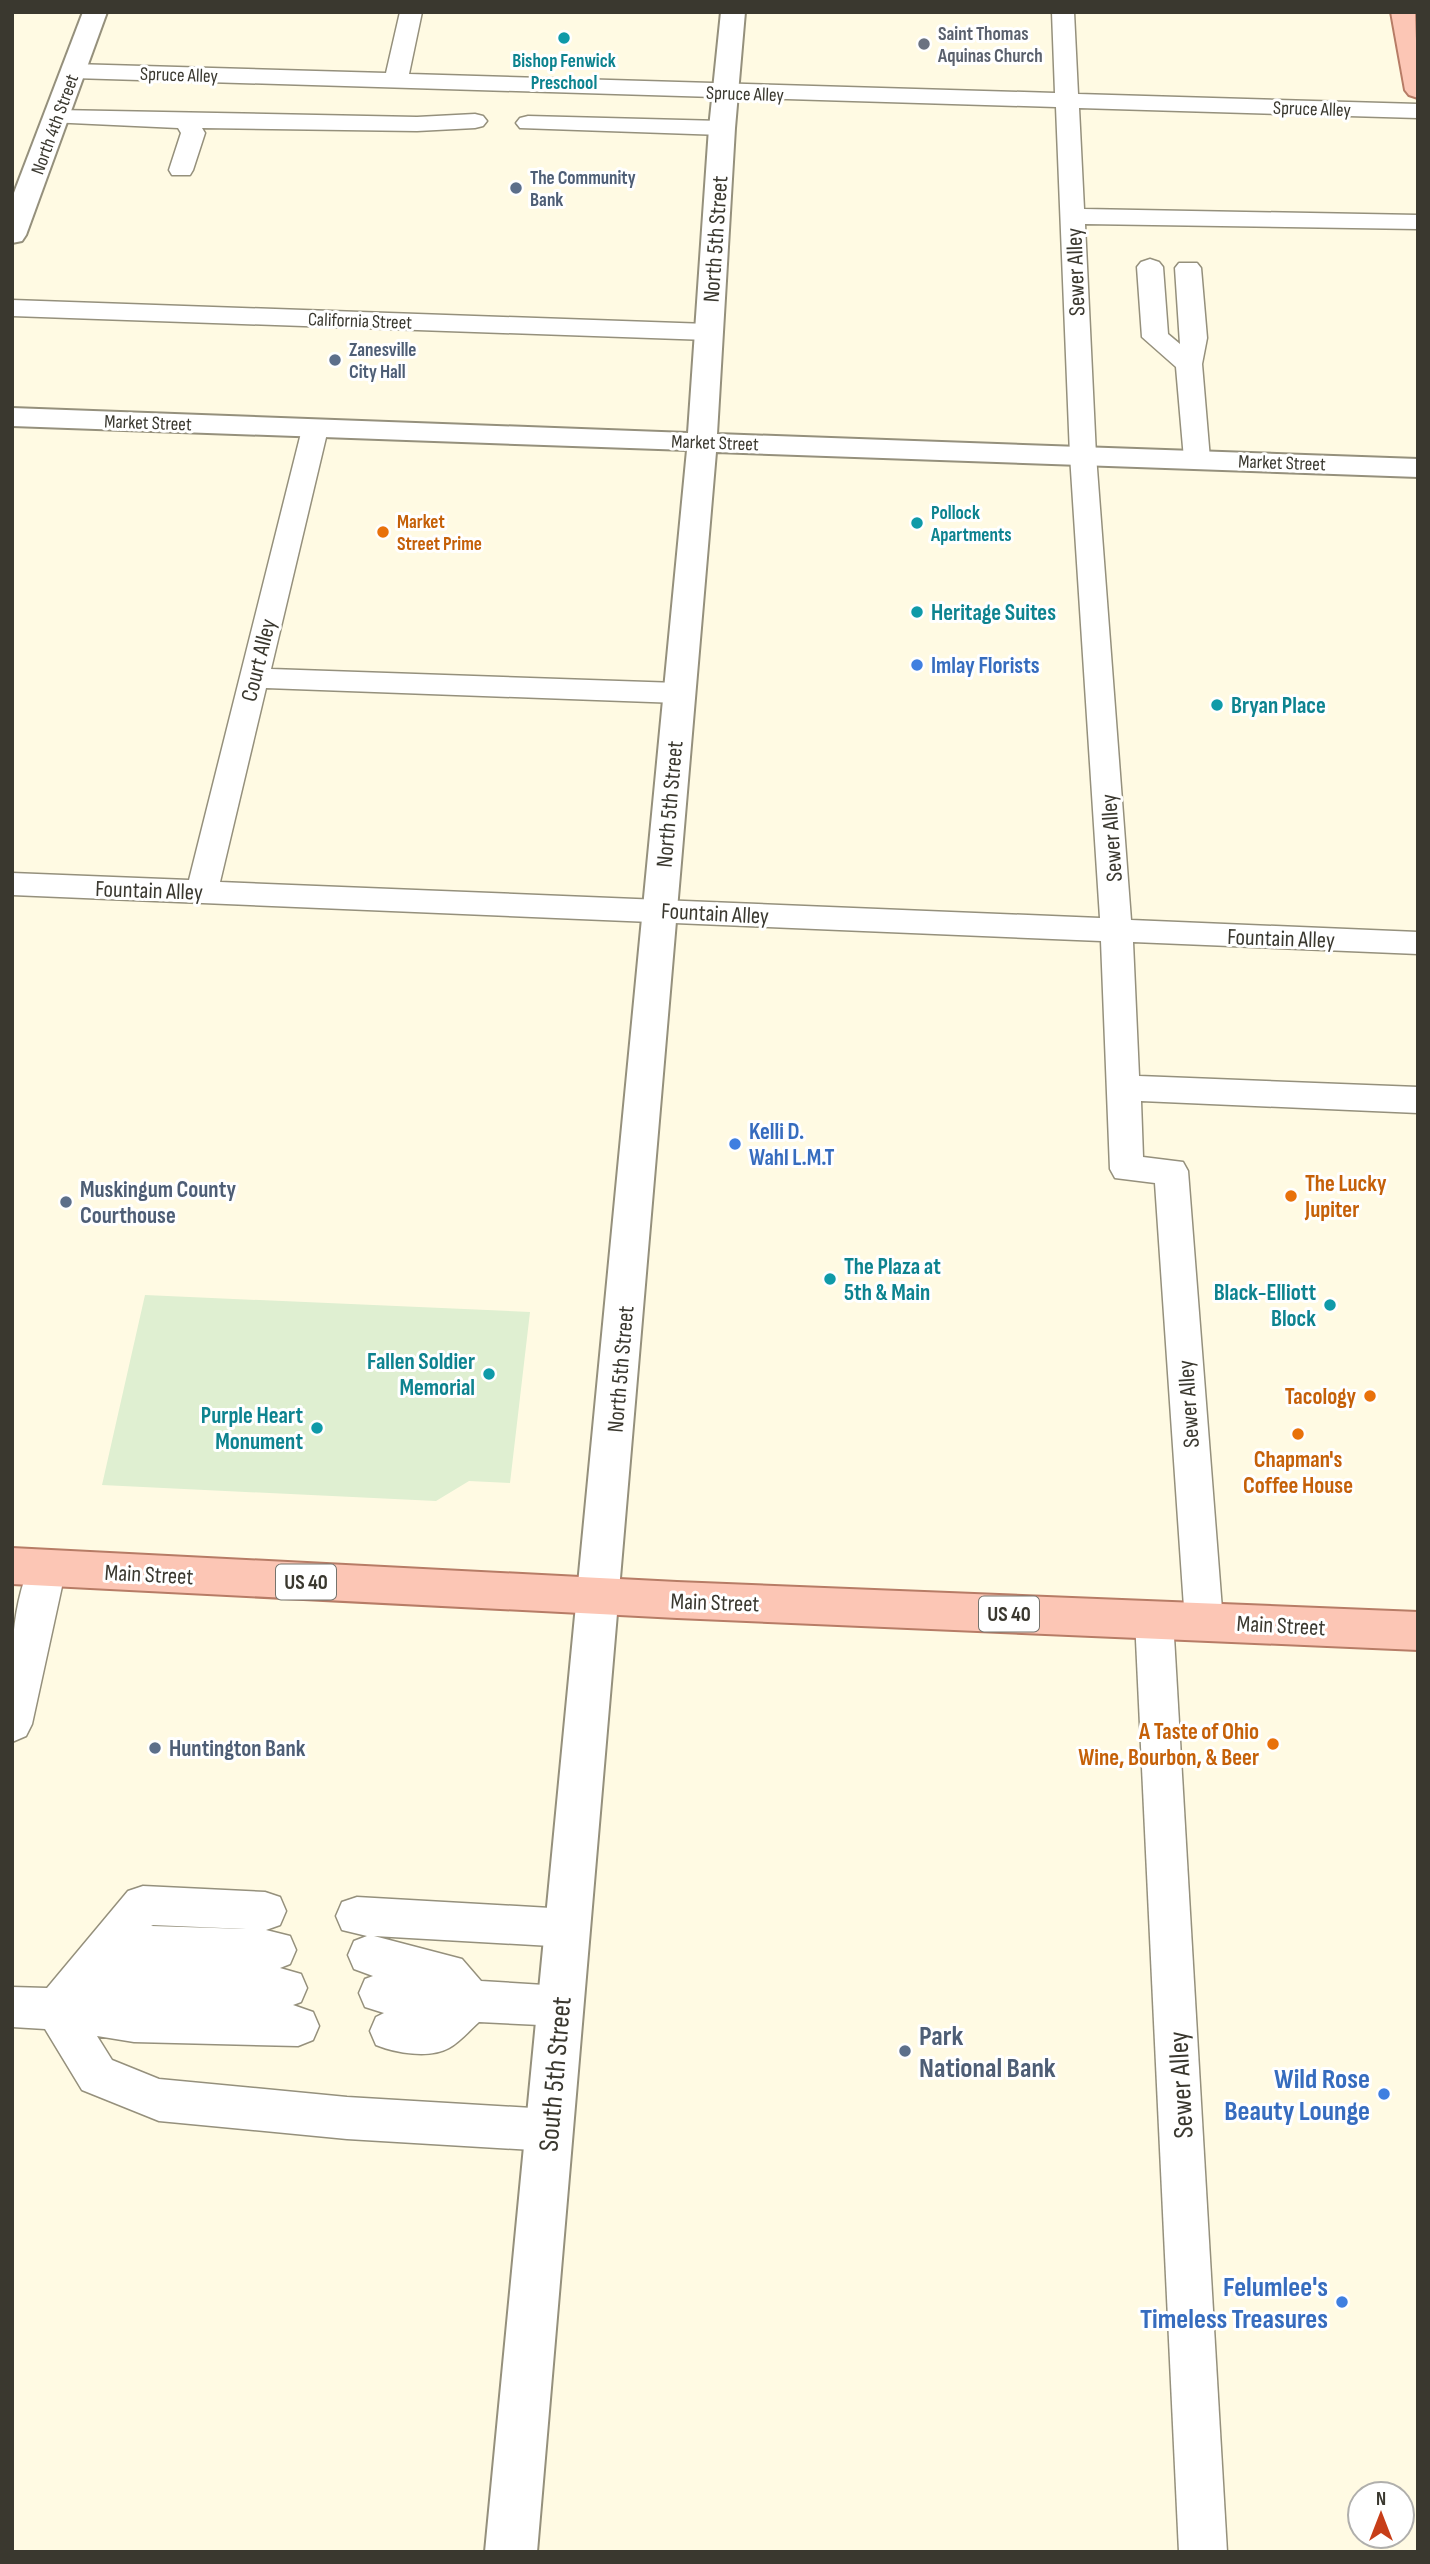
<svg xmlns="http://www.w3.org/2000/svg" width="1430" height="2564" viewBox="0 0 1430 2564" font-family="'Sofia Sans Condensed',sans-serif">
<style>
.green{fill:#dfefd1}
.lines{fill:none;stroke-linecap:round;stroke-linejoin:round}
.lane-casing{stroke:#95907c;stroke-width:3}
.street-casing{stroke:#95907c;stroke-width:4}
.secondary-casing{stroke:#95907c;stroke-width:4}
.primary-casing{stroke:#b77c66;stroke-width:4}
.lane{fill:#fff;fill-rule:evenodd}
.street{fill:#fff;fill-rule:evenodd}
.secondary{fill:#fff;fill-rule:evenodd}
.primary{fill:#fcc6b5;fill-rule:evenodd}
.culture-dot{fill:#0f9aa8;stroke:#fff;stroke-width:2.5}
.worship-dot{fill:#6b7280;stroke:#fff;stroke-width:2.5}
.service-dot{fill:#5c6f8a;stroke:#fff;stroke-width:2.5}
.food-dot{fill:#e8710a;stroke:#fff;stroke-width:2.5}
.shop-dot{fill:#3f7fe0;stroke:#fff;stroke-width:2.5}
.labels{text-anchor:middle;stroke-width:6;stroke-linejoin:round;paint-order:stroke}
.far-worship-label{font-size:19px;font-weight:bold;fill:#5b616d;stroke:#fff;text-anchor:start}
.far-culture-label{font-size:19px;font-weight:bold;fill:#0d838f;stroke:#fff}
.far-street-label{font-size:19px;fill:#3a382f;stroke:#fff}
.far-service-label{font-size:19px;font-weight:bold;fill:#4e5e75;stroke:#fff;text-anchor:start}
.far-food-label{font-size:19px;font-weight:bold;fill:#c56008;stroke:#fff;text-anchor:start}
.shield{fill:#fff;stroke:#75746d;stroke-width:2}
.shield-label{font-size:21px;font-weight:bold;fill:#3a382f}
.street-label{font-size:23px;fill:#3a382f;stroke:#fff}
.culture-label{font-size:23px;font-weight:bold;fill:#0d838f;stroke:#fff;text-anchor:start}
.shop-label{font-size:23px;font-weight:bold;fill:#366cbe;stroke:#fff;text-anchor:start}
.food-label{font-size:23px;font-weight:bold;fill:#c56008;stroke:#fff;text-anchor:end}
.service-label{font-size:23px;font-weight:bold;fill:#4e5e75;stroke:#fff;text-anchor:start}
.near-service-label{font-size:28px;font-weight:bold;fill:#4e5e75;stroke:#fff;text-anchor:start}
.near-street-label{font-size:28px;fill:#3a382f;stroke:#fff}
.near-shop-label{font-size:28px;font-weight:bold;fill:#366cbe;stroke:#fff;text-anchor:end}
</style>
<rect width="100%" height="100%" fill="#fffae3"/>
<path class="green" d="M145,1295L530,1312L510,1483L469,1481L436,1501L102,1485Z"/>
<g class="lines">
<defs>
<g id="lane">
<path d="M400,12H422L409,74L1055,93L1052,12H1074L1078,94L1418,104V118L1079,108L1084,209L1418,215V229L1085,224L1096,455L1131,920L1418,932V954L1133,942L1139,1076L1418,1087V1113L1141,1101L1143,1157L1183,1162L1188,1171L1223,1622L1218,1634L1204,1639L1190,1634L1185,1622L1155,1183L1115,1178L1110,1169L1101,941L12,895V873L189,880L302,429L306,423H324L328,429L271,669L678,683L688,686L693,693L688,700L678,703L266,688L220,882L1100,918L1070,455L1056,107L73,78L65,76L61,71L65,66L73,64L386,73Z"/>
<path d="M57,110L417,117L475,114L483,116L487,121L483,126L475,128L417,131L202,128L205,133L193,170L190,175H172L169,170L181,133L178,128L49,122L45,117L49,112Z"/>
<path d="M528,116L722,121L730,123L734,128L730,133L722,135L520,128L516,123L520,118Z"/>
<path d="M1150,259L1159,262L1163,267L1168,334L1180,344L1175,268L1179,263H1197L1201,268L1207,338L1202,364L1210,459L1207,465H1187L1184,459L1176,367L1142,337L1137,267L1141,262Z"/>
<path d="M12,300L708,324L717,327L721,332L717,337L708,340L12,316Z"/>
<path d="M47,1552L60,1556L66,1568L32,1724L26,1736L12,1742C12,1680 6,1613 34,1556Z"/>
<path d="M1154,1602L1168,1607L1173,1619L1227,2552H1179L1135,1619L1140,1607Z"/>
<path d="M143,1886L265,1892L280,1897L286,1911L280,1925L266,1930L290,1936L296,1950L290,1964L280,1968L301,1974L307,1988L301,2002L293,2005L313,2012L319,2026L313,2040L298,2046L134,2042L97,2036L112,2060L159,2079L347,2097L549,2109L564,2115L571,2130L564,2145L549,2151L347,2139L159,2121L82,2090L45,2029L12,2027V1987L47,1988L128,1891ZM153,1925L246,1929L151,1926Z"/>
<path d="M357,1897L568,1909L583,1914L589,1928L583,1942L568,1947L374,1936L462,1959L481,1981L561,1986L576,1992L582,2006L576,2020L561,2026L479,2022C470,2030 460,2042 449,2048C429,2059 396,2053 376,2045L370,2031L376,2017L384,2013L365,2007L359,1993L365,1979L373,1976L354,1969L348,1955L354,1941L367,1936L342,1930L336,1916L342,1902Z"/>
</g>
<path id="street" d="M83,12H107L26,235L22,241L12,243V198Z"/>
<path id="secondary" d="M721,12H745L735,128L717,434L1418,459V477L716,452L537,2552H485L687,450L12,426V408L688,433L709,128Z"/>
<g id="primary">
<path d="M1391,12H1415L1418,98L1409,95L1405,90Z"/>
<path d="M12,1548L677,1582L1418,1612V1650L677,1618L12,1584Z"/>
</g>
</defs>
<use href="#lane" class="lane-casing"/>
<use href="#street" class="street-casing"/>
<use href="#secondary" class="secondary-casing"/>
<use href="#primary" class="primary-casing"/>
<use href="#lane" class="lane"/>
<use href="#street" class="street"/>
<use href="#secondary" class="secondary"/>
<use href="#primary" class="primary"/>
</g>
<g class="culture-dot">
<circle cx="564" cy="38" r="7"/>
<circle cx="917" cy="523" r="7"/>
<circle cx="917" cy="612" r="7"/>
<circle cx="1217" cy="705" r="7"/>
<circle cx="830" cy="1279" r="7"/>
<circle cx="1330" cy="1305" r="7"/>
<circle cx="489" cy="1374" r="7"/>
<circle cx="317" cy="1428" r="7"/>
</g>
<circle class="worship-dot" cx="924" cy="44" r="7"/>
<g class="service-dot">
<circle cx="516" cy="188" r="7"/>
<circle cx="335" cy="360" r="7"/>
<circle cx="66" cy="1202" r="7"/>
<circle cx="155" cy="1748" r="7"/>
<circle cx="905" cy="2051" r="7"/>
</g>
<g class="food-dot">
<circle cx="383" cy="532" r="7"/>
<circle cx="1291" cy="1196" r="7"/>
<circle cx="1370" cy="1396" r="7"/>
<circle cx="1298" cy="1434" r="7"/>
<circle cx="1273" cy="1744" r="7"/>
</g>
<g class="shop-dot">
<circle cx="917" cy="665" r="7"/>
<circle cx="735" cy="1144" r="7"/>
<circle cx="1384" cy="2094" r="7"/>
<circle cx="1342" cy="2302" r="7"/>
</g>
<g class="labels">
<g class="far-worship-label">
<text x="938" y="40">Saint Thomas<tspan x="938" dy="22">Aquinas Church</tspan></text>
</g>
<g class="far-culture-label">
<text x="564" y="67">Bishop Fenwick<tspan x="564" dy="22">Preschool</tspan></text>
<text x="931" y="519" text-anchor="start">Pollock<tspan x="931" dy="22">Apartments</tspan></text>
</g>
<g class="far-street-label">
<text transform="translate(179 74) rotate(2)" y="7">Spruce Alley</text>
<text transform="translate(745 93) rotate(2)" y="7">Spruce Alley</text>
<text transform="translate(1312 108) rotate(2)" y="7">Spruce Alley</text>
<text transform="translate(54 124) rotate(-70)" y="7">North 4th Street</text>
<text transform="translate(360 320) rotate(2)" y="7">California Street</text>
<text transform="translate(148 422) rotate(2)" y="7">Market Street</text>
<text transform="translate(715 442) rotate(2)" y="7">Market Street</text>
<text transform="translate(1282 462) rotate(2)" y="7">Market Street</text>
</g>
<g class="far-service-label">
<text x="530" y="184">The Community<tspan x="530" dy="22">Bank</tspan></text>
<text x="349" y="356">Zanesville<tspan x="349" dy="22">City Hall</tspan></text>
</g>
<g class="far-food-label">
<text x="397" y="528">Market<tspan x="397" dy="22">Street Prime</tspan></text>
</g>
<g class="shield">
<rect x="276" y="1564.5" width="60" height="35" rx="5"/>
<rect x="979" y="1596.5" width="60" height="35" rx="5"/>
</g>
<g class="shield-label">
<text x="306" y="1589">US 40</text>
<text x="1009" y="1621">US 40</text>
</g>
<g class="street-label">
<text transform="translate(715 239) rotate(-86)" y="8">North 5th Street</text>
<text transform="translate(1075 272) rotate(-92)" y="8">Sewer Alley</text>
<text transform="translate(258 660) rotate(-76)" y="8">Court Alley</text>
<text transform="translate(669 804) rotate(-85)" y="8">North 5th Street</text>
<text transform="translate(1111 838) rotate(-94)" y="8">Sewer Alley</text>
<text transform="translate(149 890) rotate(2)" y="8">Fountain Alley</text>
<text transform="translate(715 913) rotate(3)" y="8">Fountain Alley</text>
<text transform="translate(1281 938) rotate(2)" y="8">Fountain Alley</text>
<text transform="translate(620 1369) rotate(-85)" y="8">North 5th Street</text>
<text transform="translate(1188 1404) rotate(-94)" y="8">Sewer Alley</text>
<text transform="translate(149 1574) rotate(3)" y="8">Main Street</text>
<text transform="translate(715 1602) rotate(2)" y="8">Main Street</text>
<text transform="translate(1281 1625) rotate(3)" y="8">Main Street</text>
</g>
<g class="culture-label">
<text x="931" y="620">Heritage Suites</text>
<text x="1231" y="713">Bryan Place</text>
<text x="844" y="1274">The Plaza at<tspan x="844" dy="26">5th &amp; Main</tspan></text>
<text x="1316" y="1300" text-anchor="end">Black-Elliott<tspan x="1316" dy="26">Block</tspan></text>
<text x="475" y="1369" text-anchor="end">Fallen Soldier<tspan x="475" dy="26">Memorial</tspan></text>
<text x="303" y="1423" text-anchor="end">Purple Heart<tspan x="303" dy="26">Monument</tspan></text>
</g>
<g class="shop-label">
<text x="931" y="673">Imlay Florists</text>
<text x="749" y="1139">Kelli D.<tspan x="749" dy="26">Wahl L.M.T</tspan></text>
</g>
<g class="food-label">
<text x="1305" y="1191" text-anchor="start">The Lucky<tspan x="1305" dy="26">Jupiter</tspan></text>
<text x="1356" y="1404">Tacology</text>
<text x="1298" y="1467" text-anchor="middle">Chapman's<tspan x="1298" dy="26">Coffee House</tspan></text>
<text x="1259" y="1739">A Taste of Ohio<tspan x="1259" dy="26">Wine, Bourbon, &amp; Beer</tspan></text>
</g>
<g class="service-label">
<text x="80" y="1197">Muskingum County<tspan x="80" dy="26">Courthouse</tspan></text>
<text x="169" y="1756">Huntington Bank</text>
</g>
<g class="near-service-label">
<text x="919" y="2045">Park<tspan x="919" dy="32">National Bank</tspan></text>
</g>
<g class="near-street-label">
<text transform="translate(554 2074) rotate(-85)" y="10">South 5th Street</text>
<text transform="translate(1180 2085) rotate(-93)" y="10">Sewer Alley</text>
</g>
<g class="near-shop-label">
<text x="1370" y="2088">Wild Rose<tspan x="1370" dy="32">Beauty Lounge</tspan></text>
<text x="1328" y="2296">Felumlee's<tspan x="1328" dy="32">Timeless Treasures</tspan></text>
</g>
</g>
<rect width="1430" height="2564" fill="none" stroke="#3a382f" stroke-width="28"/>
<g transform="translate(1381 2515)"><circle r="33" fill="#ffffff" stroke="#b0afac" stroke-width="2"/>
<path d="M0-5L12 26L0 18L-12 26Z" fill="#c73e18"/>
<text y="-10" font-size="19" font-weight="bold" text-anchor="middle" fill="#3a382f">N</text>
</g>
</svg>
